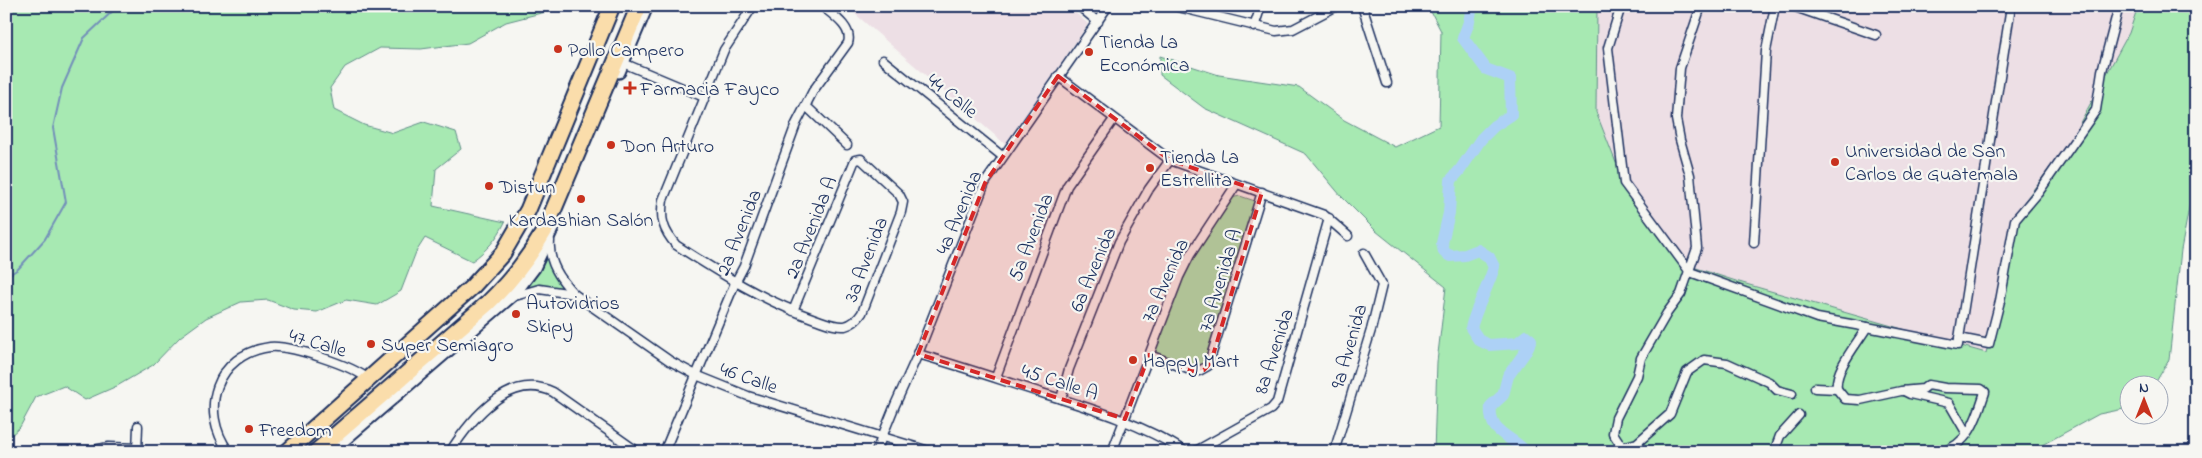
<svg xmlns="http://www.w3.org/2000/svg" width="2202" height="458" viewBox="0 0 2202 458" font-family="'Indie Flower',sans-serif">
<style>
.built{fill:#eddfe5}
.green{fill:#a7e9b2;stroke:#618c88}
.lines{fill:none;stroke-linecap:round;stroke-linejoin:round}
.stream{stroke:#7390b9;stroke-width:2}
.river{stroke:#add1f6;stroke-width:12}
.street-casing{stroke:#1b2f5e;stroke-width:11}
.secondary-casing{stroke:#1b2f5e;stroke-width:15}
.highway-casing{stroke:#1b2f5e;stroke-width:19}
.street{stroke:#f6f6f2;stroke-width:8}
.secondary{stroke:#f6f6f2;stroke-width:11}
.highway{stroke:#faddab;stroke-width:15}
.marked{fill:#d62828;fill-opacity:0.2;stroke:#d62828;stroke-width:4;stroke-dasharray:10 6;stroke-linejoin:round}
.poi-dot{fill:#c8321e;stroke:#f6f6f2;stroke-width:2}
.labels{text-anchor:middle;stroke-width:4.5;stroke-linejoin:round;paint-order:stroke}
.poi-label{font-size:20px;fill:#1b2f5e;stroke:#f6f6f2;text-anchor:start}
.street-label{font-size:20px;fill:#1b2f5e;stroke:#f6f6f2}
</style>
<rect width="100%" height="100%" fill="#f6f6f2"/>
<filter id="ink" filterUnits="userSpaceOnUse"><feTurbulence type="fractalNoise" baseFrequency=".02" numOctaves="2"/><feDisplacementMap in="SourceGraphic" scale="10" xChannelSelector="R" yChannelSelector="G"/><feConvolveMatrix kernelMatrix="1 2 1 2 8 2 1 2 1" color-interpolation-filters="sRGB"/></filter>
<g filter="url(#ink)">
<g class="built">
<path d="M846,6H1068L1088,24L1006,145Z"/>
<path d="M1597,6H2138L2129,33L2070,141L2024,202L1986,353L1739,282L1684,264L1631,201L1596,112Z"/>
</g>
<g class="green">
<path d="M6,6H549L545,12L506,22L468,43L421,49L380,48L345,67L330,88L334,110L364,125L393,133L424,122L456,132L461,149L436,169L433,206L505,222C497,239 487,250 472,261L425,238L416,252L401,291L377,305L346,300L317,312L294,310L268,300L241,302L206,318L180,337L153,365L117,386L85,400L64,386L36,397L20,427L6,440Z"/>
<path d="M1428,6H1597L1596,112L1631,201L1684,264L1739,282L1986,353L2024,202L2070,141L2129,33L2138,6H2196V171L2181,250L2169,360L2154,385L2130,386L2129,408L2099,414L2042,445L2058,452H1434L1437,362L1446,287L1376,231L1341,196L1306,154L1204,108L1160,75V56L1219,75L1299,87L1344,120L1395,147L1439,126L1441,31Z"/>
<path d="M1240,196L1255,201L1209,355L1204,364L1197,367L1156,353L1154,349L1182,277L1231,198Z"/>
<path d="M548,248L574,294L521,291Z"/>
</g>
<g class="lines">
<path class="stream" d="M6,277L18,269L45,239L66,202L53,128L62,88L84,38L118,6"/>
<path class="river" d="M1472,6L1469,22L1463,38L1486,69L1510,78L1511,115L1494,126L1481,139L1460,170L1451,180L1449,213L1442,243L1444,252L1450,256L1465,255L1478,250L1489,257L1494,267C1488,288 1476,307 1471,328L1479,340L1489,345L1517,343L1526,336L1531,340L1526,351L1508,376L1503,395L1491,406C1488,434 1510,434 1526,452"/>
<defs>
<g id="street">
<path d="M753,6L724,50L663,200C660,219 663,230 676,245C721,274 764,301 815,319C824,322 834,327 845,326C853,324 858,319 862,313L901,212L903,202L899,194L861,159L855,160L793,311"/>
<path d="M1079,6L1098,22"/>
<path d="M1174,6L1276,31L1293,29L1337,6"/>
<path d="M1362,6L1387,83"/>
<path d="M1621,6L1608,48L1624,183L1690,272L1817,318L1867,327"/>
<path d="M1701,6L1680,68L1676,119L1680,140L1690,175L1697,248L1681,294L1667,313L1641,358L1637,376L1616,418L1613,433L1622,447L1637,443L1670,414L1687,372L1704,360L1727,363L1769,382L1777,390L1792,394"/>
<path d="M1792,6L1876,35"/>
<path d="M1254,27L1261,6"/>
<path d="M883,60L1002,156"/>
<path d="M623,63L704,97"/>
<path d="M1058,76L1170,160L1324,215L1348,236"/>
<path d="M806,106L847,145"/>
<path d="M550,241C548,262 560,279 574,294L670,361L696,375L748,396L932,452"/>
<path d="M1754,243L1766,51L1775,6"/>
<path d="M515,296L539,289L574,294"/>
<path d="M1959,338L1989,344L2000,301L2015,220L2038,193L2096,110L2102,71L2119,6"/>
<path d="M918,354C960,366 1001,380 1042,393C1093,409 1140,423 1186,452"/>
<path d="M1149,355L1193,371H1199L1208,366L1262,192"/>
<path d="M996,377L1067,186L1114,119"/>
<path d="M1815,388L1837,389C1834,370 1857,344 1867,327L1958,345L2011,6"/>
<path d="M1837,389L1845,399L1860,400L1901,391L1923,389L1928,385L1945,388L1981,389L1985,392C1977,417 1970,444 1941,452"/>
<path d="M1904,391L1910,394L1949,403L1967,434"/>
<path d="M1061,399L1069,369L1119,242L1149,189L1170,160"/>
<path d="M84,452L109,447L137,448"/>
<path d="M137,452L138,426"/>
<path d="M229,452C198,410 216,354 270,347C291,345 353,366 368,379"/>
<path d="M450,452C471,419 510,371 553,392L638,452"/>
<path d="M664,452L735,283L744,266L796,124L813,91L848,43C853,28 833,15 822,6"/>
<path d="M876,452L895,405L918,354L985,183L1108,6"/>
<path d="M1112,452L1179,277L1190,255L1236,185"/>
<path d="M1194,452L1271,409L1277,402L1329,218"/>
<path d="M1334,452L1371,330L1382,285L1364,253"/>
<path d="M1774,452L1780,436L1799,415"/>
</g>
<g id="secondary">
<path d="M619,72L647,6"/>
<path d="M330,452L515,293L534,268L553,227"/>
</g>
<g id="highway">
<path d="M287,452L472,287L503,253L528,210L612,6"/>
<path d="M316,452L488,303C511,281 529,258 545,230L639,6"/>
</g>
</defs>
<use href="#street" class="street-casing"/>
<use href="#secondary" class="secondary-casing"/>
<use href="#highway" class="highway-casing"/>
<use href="#street" class="street"/>
<use href="#secondary" class="secondary"/>
<use href="#highway" class="highway"/>
</g>
</g>
<path class="marked" d="M1058,76L1170,160L1262,192L1211,362L1204,370L1193,371L1149,355L1125,419L918,354L985,183Z"/>
<g class="poi-dot">
<circle cx="558" cy="49" r="5"/>
<circle cx="1089" cy="52" r="5"/>
<path d="M627.5 80.5h5v5h5v5h-5v5h-5v-5h-5v-5h5z"/>
<circle cx="611" cy="145" r="5"/>
<circle cx="1835" cy="162" r="5"/>
<circle cx="1150" cy="168" r="5"/>
<circle cx="489" cy="186" r="5"/>
<circle cx="581" cy="199" r="5"/>
<circle cx="516" cy="314" r="5"/>
<circle cx="371" cy="344" r="5"/>
<circle cx="1133" cy="360" r="5"/>
<circle cx="249" cy="429" r="5"/>
</g>
<g class="labels">
<g class="poi-label">
<text x="1099" y="48">Tienda La<tspan x="1099" dy="23">Económica</tspan></text>
<text x="568" y="56">Pollo Campero</text>
<text x="640" y="95">Farmacia Fayco</text>
<text x="621" y="152">Don Arturo</text>
<text x="1845" y="157">Universidad de San<tspan x="1845" dy="23">Carlos de Guatemala</tspan></text>
<text x="1160" y="163">Tienda La<tspan x="1160" dy="23">Estrellita</tspan></text>
<text x="499" y="193">Distun</text>
<text x="581" y="226" text-anchor="middle">Kardashian Salón</text>
<text x="526" y="309">Autovidrios<tspan x="526" dy="23">Skipy</tspan></text>
<text x="381" y="351">Super Semiagro</text>
<text x="1143" y="367">Happy Mart</text>
<text x="259" y="436">Freedom</text>
</g>
<g class="street-label">
<text transform="translate(953 95) rotate(39)" y="7">44 Calle</text>
<text transform="translate(958 212) rotate(-67)" y="7">4a Avenida</text>
<text transform="translate(810 227) rotate(-68)" y="7">2a Avenida A</text>
<text transform="translate(738 232) rotate(-68)" y="7">2a Avenida</text>
<text transform="translate(1030 237) rotate(-69)" y="7">5a Avenida</text>
<text transform="translate(865 259) rotate(-69)" y="7">3a Avenida</text>
<text transform="translate(1092 269) rotate(-67)" y="7">6a Avenida</text>
<text transform="translate(1164 280) rotate(-66)" y="7">7a Avenida</text>
<text transform="translate(1219 280) rotate(-73)" y="7">7a Avenida A</text>
<text transform="translate(318 342) rotate(16)" y="7">47 Calle</text>
<text transform="translate(1348 346) rotate(-74)" y="7">9a Avenida</text>
<text transform="translate(1273 351) rotate(-72)" y="7">8a Avenida</text>
<text transform="translate(749 377) rotate(19)" y="7">46 Calle</text>
<text transform="translate(1060 381) rotate(18)" y="7">45 Calle A</text>
</g>
</g>
<rect width="2202" height="458" fill="none" stroke="#f6f6f2" stroke-width="25"/>
<rect x="12" y="12" width="2177" height="433" fill="none" stroke="#1b2f5e" stroke-width="2" filter="url(#ink)"/>
<g transform="translate(2144 400)"><circle r="24" fill="#f6f6f2" stroke="#9ea6b7"/>
<path d="M0-4L9 19L0 12L-9 19Z" fill="#c8321e"/>
<text y="-8" font-size="14" font-weight="bold" text-anchor="middle" fill="#1b2f5e">N</text>
</g>
</svg>
